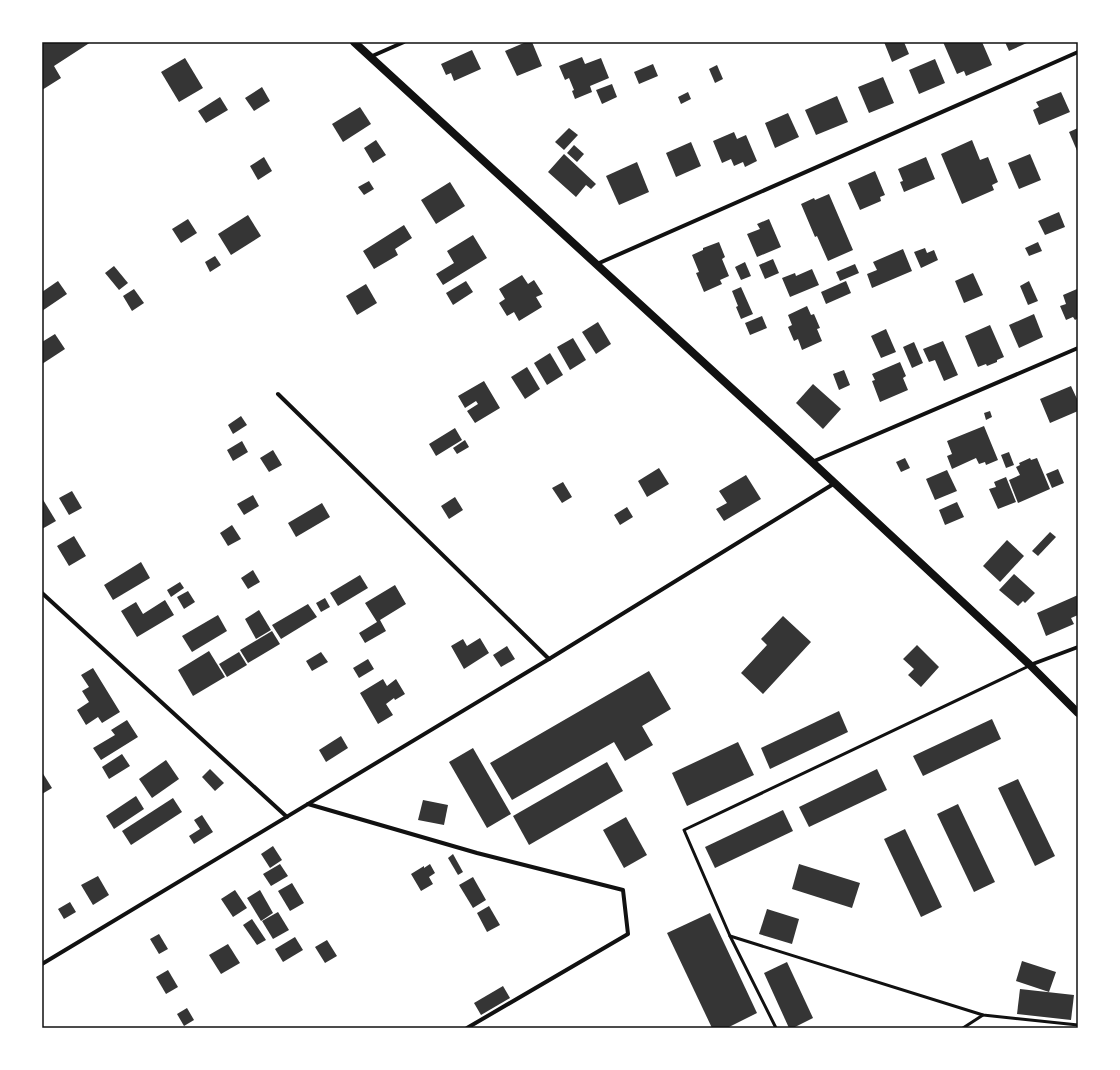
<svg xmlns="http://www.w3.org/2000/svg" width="1120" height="1070" viewBox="0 0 1120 1070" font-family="Montserrat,sans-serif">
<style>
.building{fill:#353535}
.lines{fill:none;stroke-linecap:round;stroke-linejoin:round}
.service{stroke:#111;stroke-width:3}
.minor{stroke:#111;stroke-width:4}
.secondary{stroke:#111;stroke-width:8}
.neatline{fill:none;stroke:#111;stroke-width:1.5}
</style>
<rect width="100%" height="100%" fill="#fff"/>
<g class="building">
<path d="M42,42H91L54,66L61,78L42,90Z"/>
<path d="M526,42H532L542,66L517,76L505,51Z"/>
<path d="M884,42H904L909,54L892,62Z"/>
<path d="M943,42H982L992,65L966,76L964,71L957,74Z"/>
<path d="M1005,42H1029L1009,51Z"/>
<path d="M472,50L481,69L454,81L451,73L446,75L441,64Z"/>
<path d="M582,57L585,64L601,58L609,78L590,86L592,92L575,99L572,91L574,90L569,78L565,80L559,66Z"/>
<path d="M185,58L203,88L179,102L161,72Z"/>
<path d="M935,59L945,83L919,94L909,70Z"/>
<path d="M653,64L658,76L639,84L634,72Z"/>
<path d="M717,65L723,79L715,83L709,69Z"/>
<path d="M883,77L894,103L869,113L858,87Z"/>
<path d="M612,84L617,97L602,104L596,90Z"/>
<path d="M262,87L270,101L254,111L245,98Z"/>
<path d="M688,92L691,99L681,104L678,97Z"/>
<path d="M1061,92L1070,112L1039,125L1033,110L1039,107L1036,102Z"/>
<path d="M837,96L848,122L816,135L805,110Z"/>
<path d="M220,97L228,110L206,123L198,111Z"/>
<path d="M360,107L371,124L343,142L332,124Z"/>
<path d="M788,113L799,137L775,148L765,123Z"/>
<path d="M569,128L578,135L564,150L555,142Z"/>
<path d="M1078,128V153L1069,132Z"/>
<path d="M734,132L737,139L746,135L757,161L745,167L743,162L734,166L731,159L722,163L713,141Z"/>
<path d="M376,140L386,155L373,163L364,148Z"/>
<path d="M972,140L980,160L988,157L998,182L992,185L994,190L962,204L941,154Z"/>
<path d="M691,142L701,166L676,177L666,153Z"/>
<path d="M574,145L584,154L577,162L567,153Z"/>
<path d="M564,154L596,184L591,189L586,185L576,197L548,172Z"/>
<path d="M1030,154L1041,180L1019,189L1008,163Z"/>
<path d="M264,157L272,171L258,180L250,166Z"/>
<path d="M926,157L935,179L904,192L900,182L903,181L898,169Z"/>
<path d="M637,162L649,192L619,205L606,176Z"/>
<path d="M875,171L885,195L880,197L881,201L860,210L848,183Z"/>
<path d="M369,181L374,189L364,195L358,187Z"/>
<path d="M450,182L465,206L436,224L421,200Z"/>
<path d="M829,194L853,250L828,261L817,236L815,237L801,204L814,198L815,200Z"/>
<path d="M1059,212L1065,227L1045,235L1038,221Z"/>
<path d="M248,215L261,236L231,255L218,234Z"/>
<path d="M188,219L197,233L181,243L172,229Z"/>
<path d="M769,219L781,247L757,257L747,234L760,229L757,224Z"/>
<path d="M404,225L412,238L395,249L398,255L374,269L363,251Z"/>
<path d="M473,235L487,258L443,285L436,274L454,263L447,251Z"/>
<path d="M719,242L725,257L722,259L729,276L720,280L722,284L704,292L696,273L699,272L692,255L703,250V248Z"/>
<path d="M1038,242L1042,251L1029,256L1025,248Z"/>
<path d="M925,248L927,253L934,250L938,260L921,268L914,252Z"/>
<path d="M903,249L912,271L872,288L867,274L877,270L873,262Z"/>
<path d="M215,256L221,265L210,272L205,262Z"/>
<path d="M773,259L779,273L765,279L759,265Z"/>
<path d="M745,262L751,276L741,280L735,267Z"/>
<path d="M855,264L859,273L840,281L836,272Z"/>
<path d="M114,266L128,283L119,290L105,273Z"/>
<path d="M812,269L819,285L790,297L782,278L795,273L796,276Z"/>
<path d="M973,273L983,295L964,303L955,281Z"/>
<path d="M522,275L528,284L534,280L543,294L536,297L542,307L519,321L514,312L507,316L499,303L505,299L499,289Z"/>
<path d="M58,281L67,294L42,311V292Z"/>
<path d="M466,281L473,292L453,305L446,293Z"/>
<path d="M846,281L851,293L826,304L821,292Z"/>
<path d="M1029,281L1038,301L1028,305L1020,286Z"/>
<path d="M366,284L377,303L357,315L346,296Z"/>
<path d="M741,287L753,314L741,319L736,307L738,306L732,291Z"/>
<path d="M134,289L144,303L132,311L123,296Z"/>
<path d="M1077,289L1078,292V318L1075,320L1073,317L1066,320L1060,306L1066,304L1063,295Z"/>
<path d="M807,306L811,315L814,314L820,328L817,329L822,341L802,350L798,339L794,341L788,327L792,325L788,315Z"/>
<path d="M1034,314L1043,337L1019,348L1009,325Z"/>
<path d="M762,316L767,328L750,335L745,323Z"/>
<path d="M598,322L611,344L596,354L582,332Z"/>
<path d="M990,325L1004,357L997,360V362L987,366L986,364L978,367L965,336Z"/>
<path d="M886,329L896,352L881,358L871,336Z"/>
<path d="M55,334L65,349L42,364V342Z"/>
<path d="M573,338L586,360L570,370L557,347Z"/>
<path d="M943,341L958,375L944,381L935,360L929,362L923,349Z"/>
<path d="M914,342L923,363L912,368L903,347Z"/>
<path d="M550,353L563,375L547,385L534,363Z"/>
<path d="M900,362L906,376L903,378L908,390L880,402L872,381L875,380L872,374Z"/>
<path d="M527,367L540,389L525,399L511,377Z"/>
<path d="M844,370L850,385L839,390L833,374Z"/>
<path d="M484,381L500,408L475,423L467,411L478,404L476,401L465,408L458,396Z"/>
<path d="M813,384L841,409L823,429L796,403Z"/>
<path d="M1071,386L1078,401V411L1050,423L1040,399Z"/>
<path d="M990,411L992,417L986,420L984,413Z"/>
<path d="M241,416L247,425L233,434L228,425Z"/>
<path d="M984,426L998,460L986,465L985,462L979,464L976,458L952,469L947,456L952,454L947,441Z"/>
<path d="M455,428L462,440L436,456L429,444Z"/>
<path d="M465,440L469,447L457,454L453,448Z"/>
<path d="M242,441L248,452L233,461L227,450Z"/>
<path d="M273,450L282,465L269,472L260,458Z"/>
<path d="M1009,452L1014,465L1006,468L1001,455Z"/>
<path d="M905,458L910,468L901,472L896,462Z"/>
<path d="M1030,458L1031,460L1037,458L1050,489L1018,503L1009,480L1020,475L1016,467L1020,465L1019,463Z"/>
<path d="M659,468L669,484L647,497L638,481Z"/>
<path d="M1058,469L1064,483L1052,488L1046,474Z"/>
<path d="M947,470L957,491L935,500L926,479Z"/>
<path d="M746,475L761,499L724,521L716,509L727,503L719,491Z"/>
<path d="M1006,477L1016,502L998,509L989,489L996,487L994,482Z"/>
<path d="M563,482L572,497L562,503L552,488Z"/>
<path d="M72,491L82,508L69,515L59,498Z"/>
<path d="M253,495L259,506L244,515L237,504Z"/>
<path d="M455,497L463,510L449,519L441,506Z"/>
<path d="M42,498L56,521L42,529Z"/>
<path d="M957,502L964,517L945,525L939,510Z"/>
<path d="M322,503L330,517L296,537L288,523Z"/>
<path d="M627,507L633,517L620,525L614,515Z"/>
<path d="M232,525L241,539L228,546L220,533Z"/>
<path d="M1050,532L1056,537L1038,556L1032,551Z"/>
<path d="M74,536L86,556L69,566L57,546Z"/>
<path d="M1007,540L1024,556L1000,582L983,566Z"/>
<path d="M141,562L150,578L113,600L104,585Z"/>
<path d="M253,570L260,582L248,589L241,578Z"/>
<path d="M1014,574L1035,593L1025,603L1023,601L1018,606L999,590Z"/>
<path d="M360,575L368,588L338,606L330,593Z"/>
<path d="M180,582L184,588L171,597L167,590Z"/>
<path d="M395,585L406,604L380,620L386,631L365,643L359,633L377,622L365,603Z"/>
<path d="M188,591L195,602L184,609L177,597Z"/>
<path d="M1078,595V615L1071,618L1074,624L1046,636L1037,613Z"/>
<path d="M325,598L330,607L321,612L316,603Z"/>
<path d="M165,600L174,615L137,637L121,611L136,602L143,614Z"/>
<path d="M308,604L317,617L281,639L272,625Z"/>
<path d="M259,610L271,630L256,639L245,619Z"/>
<path d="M218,615L227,631L192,652L182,636Z"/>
<path d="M783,616L811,642L763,694L741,673L767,645L761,639Z"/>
<path d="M272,631L280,644L248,663L240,650Z"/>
<path d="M480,638L489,653L464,669L451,646L463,639L467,646Z"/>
<path d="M917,645L939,667L921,687L908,675L914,669L903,659Z"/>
<path d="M507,646L515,659L501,667L493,655Z"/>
<path d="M209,651L225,677L193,696L178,670Z"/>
<path d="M239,652L247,665L227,677L219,664Z"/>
<path d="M321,652L328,662L312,671L306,661Z"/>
<path d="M368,659L374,669L359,678L353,668Z"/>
<path d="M93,668L120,712L102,723L98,717L86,725L77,710L89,702L82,691L89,687L81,675Z"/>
<path d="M649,671L671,709L642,726L653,745L625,761L614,742L512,800L490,763Z"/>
<path d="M383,679L387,686L396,679L405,694L395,700L394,698L386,704L393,715L378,724L360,693Z"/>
<path d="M839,711L848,732L770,769L761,748Z"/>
<path d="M992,719L1001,739L923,776L913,756Z"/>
<path d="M127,720L138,737L101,760L93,748L115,735L111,730Z"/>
<path d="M341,736L348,748L326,762L319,750Z"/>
<path d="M738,742L754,775L687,806L672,773Z"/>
<path d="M473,748L511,814L487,828L449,762Z"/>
<path d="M122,754L130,766L109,779L102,767Z"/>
<path d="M166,760L179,779L152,798L139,779Z"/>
<path d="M607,762L623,791L529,845L513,816Z"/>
<path d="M210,769L224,783L215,791L202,777Z"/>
<path d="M877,769L887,790L809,827L799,807Z"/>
<path d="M42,772L52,788L42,794Z"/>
<path d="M1018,779L1055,856L1035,866L998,788Z"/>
<path d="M136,796L144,809L114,829L106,816Z"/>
<path d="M173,798L182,812L131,845L122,831Z"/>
<path d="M423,800L448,805L444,825L418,820Z"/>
<path d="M958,804L995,882L974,892L937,814Z"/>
<path d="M783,810L793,831L715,868L705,847Z"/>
<path d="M202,815L213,832L194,844L189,836L200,829L194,820Z"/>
<path d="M626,817L647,855L624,868L603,830Z"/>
<path d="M905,829L942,907L921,917L884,839Z"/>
<path d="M273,846L282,860L270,868L261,854Z"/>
<path d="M453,854L463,872L458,875L448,858Z"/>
<path d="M280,864L288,876L271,886L263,874Z"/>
<path d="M430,864L435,873L429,877L433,884L421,891L411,874L424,866V868Z"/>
<path d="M799,864L860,883L852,908L792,889Z"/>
<path d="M98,876L109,895L93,905L81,885Z"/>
<path d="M473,877L486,900L473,908L459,885Z"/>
<path d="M292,883L304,903L290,911L278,891Z"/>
<path d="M235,890L247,908L233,917L221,899Z"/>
<path d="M260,890L273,913L261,921L247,898Z"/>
<path d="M70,902L76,912L64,919L58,909Z"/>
<path d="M489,906L500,925L487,932L477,913Z"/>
<path d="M767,909L799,919L792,944L759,934Z"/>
<path d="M278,912L289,930L273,939L262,921Z"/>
<path d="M710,913L757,1013L727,1028H712L667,933Z"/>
<path d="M252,919L266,940L257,945L243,925Z"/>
<path d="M159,934L168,949L159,954L150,939Z"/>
<path d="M295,937L303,950L283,962L275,949Z"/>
<path d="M327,940L337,956L325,963L315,947Z"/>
<path d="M228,944L240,963L221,974L209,955Z"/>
<path d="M1022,961L1056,972L1049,992L1016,981Z"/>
<path d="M787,962L813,1018L793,1028H789L764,973Z"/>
<path d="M168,970L178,987L166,994L156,977Z"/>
<path d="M503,986L510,998L481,1015L474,1003Z"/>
<path d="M1020,989L1074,995L1071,1020L1017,1014Z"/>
<path d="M187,1008L194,1020L184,1026L177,1014Z"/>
</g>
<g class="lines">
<g class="service">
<path d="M730,936L983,1015L1078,1025"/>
<path d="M776,1028L730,936L684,830L1029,666"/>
<path d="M963,1028L983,1015"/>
</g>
<g class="minor">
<path d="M370,57L404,42"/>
<path d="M597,264L1078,52"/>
<path d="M278,394L549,659"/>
<path d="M812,462L1078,348"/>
<path d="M42,593L287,817"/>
<path d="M1030,665L1078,647"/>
<path d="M308,804L477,853L623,890L628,934L467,1028"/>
<path d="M42,964L549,659L835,483"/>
</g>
<path class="secondary" d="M354,42L812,462L1030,665L1078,713"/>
</g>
<rect width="1120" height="1070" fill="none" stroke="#ffffff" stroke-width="86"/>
<rect x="43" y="43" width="1034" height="984" class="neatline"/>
</svg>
